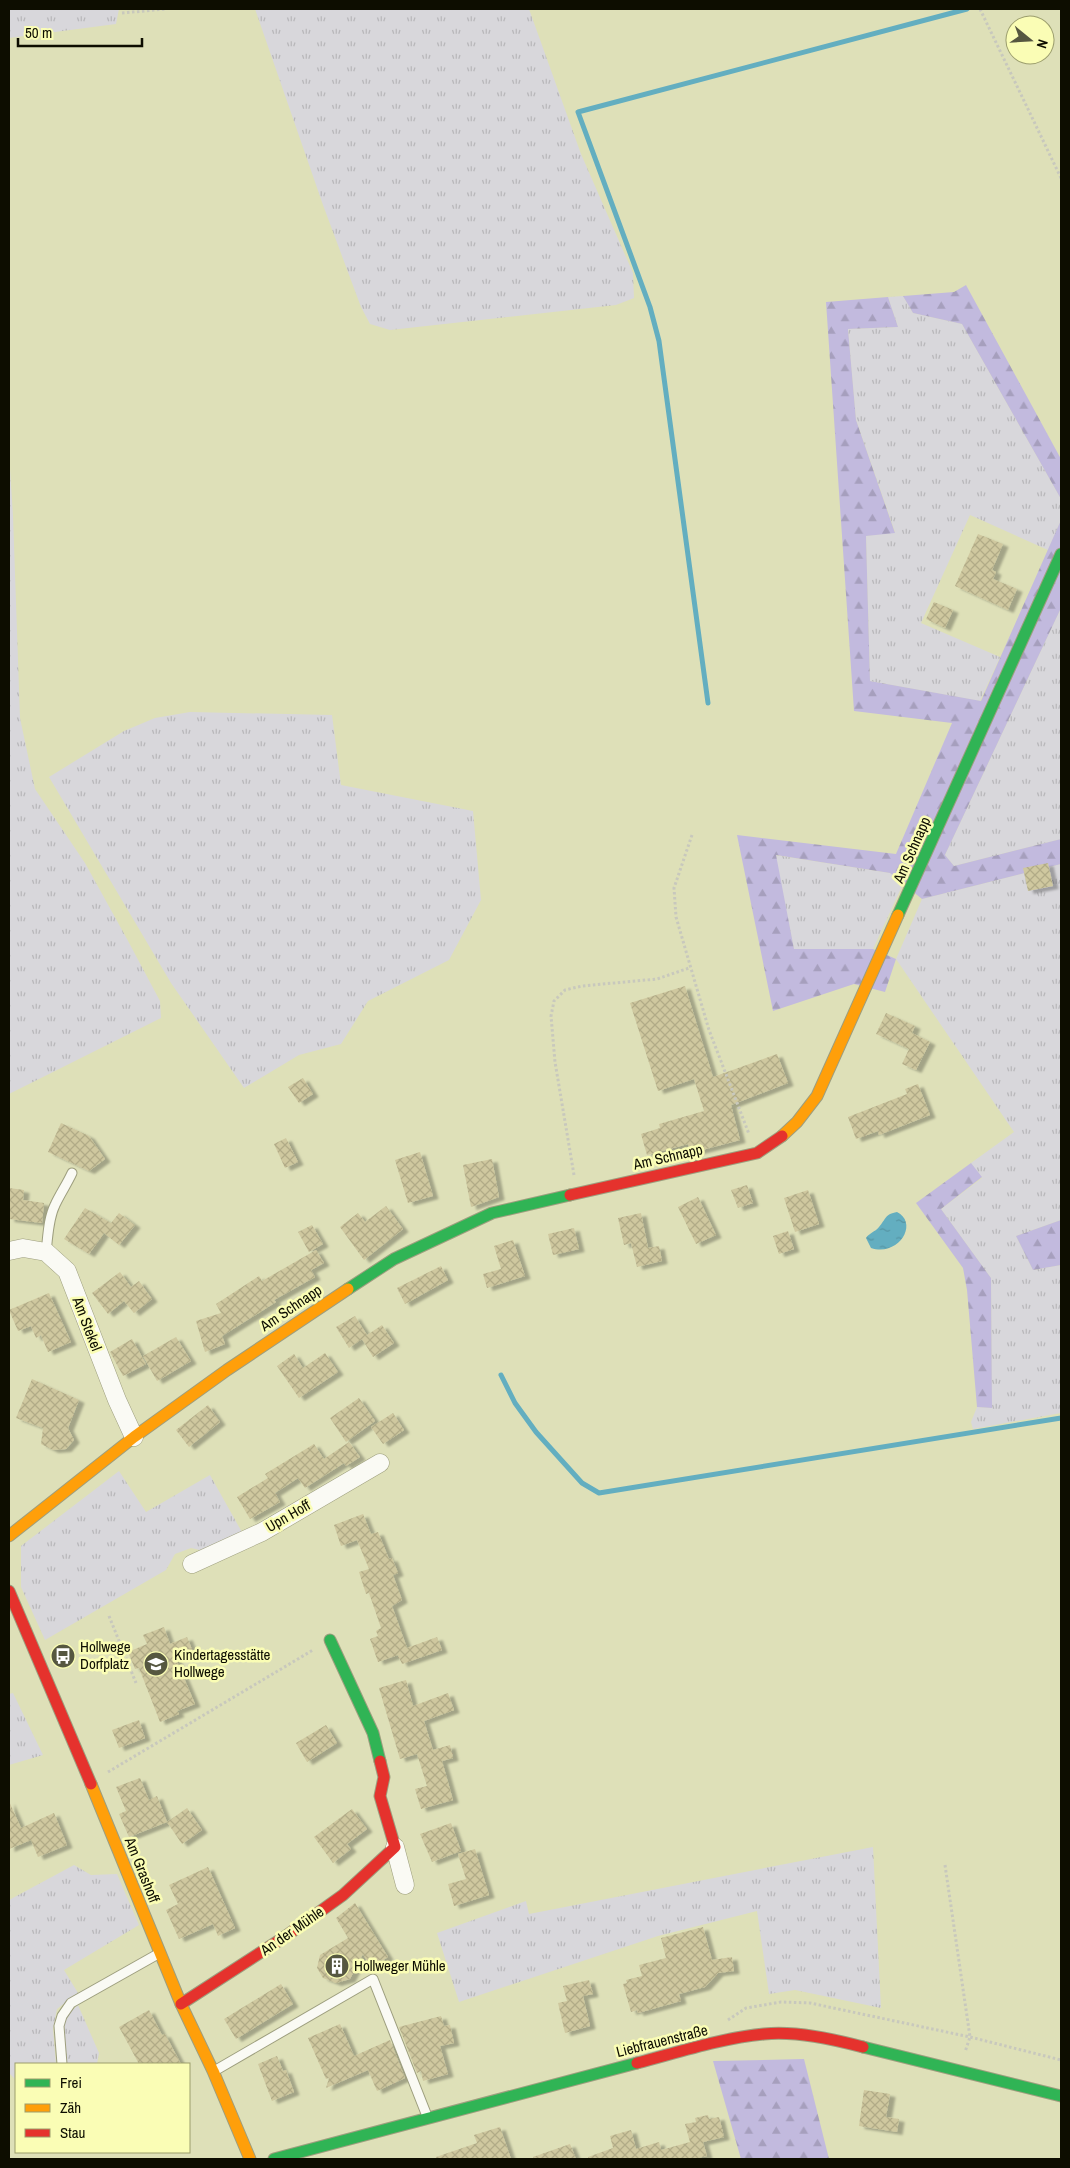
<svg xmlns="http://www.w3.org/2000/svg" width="1070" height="2168" viewBox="0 0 1070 2168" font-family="'Archivo Narrow',sans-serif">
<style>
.grass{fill:url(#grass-tufts)}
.forest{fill:url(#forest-firs)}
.water{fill:url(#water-ripples)}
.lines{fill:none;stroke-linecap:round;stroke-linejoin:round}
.stream{stroke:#63aec0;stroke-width:5}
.building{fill:url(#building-cross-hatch);filter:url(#shadow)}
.lane-casing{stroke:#9d9e7e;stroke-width:11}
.street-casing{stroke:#9d9e7e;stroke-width:19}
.fast-casing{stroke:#9d9e7e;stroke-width:13}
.slow-casing{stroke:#9d9e7e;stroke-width:13}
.jam-casing{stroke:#9d9e7e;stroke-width:13}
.path{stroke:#c8c8bd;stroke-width:3;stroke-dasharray:2.5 2.5;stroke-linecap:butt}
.lane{stroke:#fafaf4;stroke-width:9}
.street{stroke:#fafaf4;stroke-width:18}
.fast{stroke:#30b455;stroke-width:11}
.slow{stroke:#ff9f0a;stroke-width:11}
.jam{stroke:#e5322d;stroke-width:11}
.labels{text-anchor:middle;stroke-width:5;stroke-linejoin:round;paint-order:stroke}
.street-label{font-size:15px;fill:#0d0d00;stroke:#fafdb5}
.poi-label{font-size:15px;fill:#0d0d00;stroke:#fafdb5;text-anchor:start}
</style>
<defs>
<pattern id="grass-tufts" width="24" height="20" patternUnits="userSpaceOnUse" patternTransform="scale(1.25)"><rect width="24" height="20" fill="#d8d7db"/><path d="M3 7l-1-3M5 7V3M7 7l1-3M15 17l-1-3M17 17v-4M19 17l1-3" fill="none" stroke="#b8b7ba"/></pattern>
<pattern id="forest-firs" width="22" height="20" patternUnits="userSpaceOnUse" patternTransform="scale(1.25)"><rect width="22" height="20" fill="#c2bade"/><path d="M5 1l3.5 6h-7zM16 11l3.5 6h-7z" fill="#a69fbd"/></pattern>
<pattern id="water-ripples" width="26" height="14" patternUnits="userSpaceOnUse" patternTransform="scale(1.25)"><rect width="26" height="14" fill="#63aec0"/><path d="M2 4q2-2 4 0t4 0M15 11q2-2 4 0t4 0" fill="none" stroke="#5594a3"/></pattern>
<pattern id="building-cross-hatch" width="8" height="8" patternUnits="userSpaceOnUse" patternTransform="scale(1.25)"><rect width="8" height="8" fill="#cfc89f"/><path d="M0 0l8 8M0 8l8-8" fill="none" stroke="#b1ab87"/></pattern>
<filter id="shadow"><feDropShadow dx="5.5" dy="3" stdDeviation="1" flood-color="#0004"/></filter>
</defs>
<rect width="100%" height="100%" fill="#dee0b8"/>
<g class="grass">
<path d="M9,9H119L116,24L9,38Z"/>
<path d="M255,9H529L581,154L633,273L634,298L616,305L390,330L370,324L361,307L323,205Z"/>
<path d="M903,296L913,313L962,324L1061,499V520L1048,550L970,515L921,623L1000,657L980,701L870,681L866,536L895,532L856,420L848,329L898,327L888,297Z"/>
<path d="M9,454L13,516L20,718L35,789L85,863L127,939L160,1001L161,1018L9,1094Z"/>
<path d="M1061,608V839L954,866L945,855Z"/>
<path d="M190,712L332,715L341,785L473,811L481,900L449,960L368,1001L341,1044L299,1055L244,1088L171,983L49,777L124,731L155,718Z"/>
<path d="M775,855L890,873L903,884L873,949H794Z"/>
<path d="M1061,864V1220L1016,1236L1033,1270L1061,1265V1413L973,1429L971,1422L977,1407L992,1408L991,1278L941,1209L982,1178L971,1163L1014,1132L896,959L922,899Z"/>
<path d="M119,1471L146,1512L210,1475L243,1534L204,1551L191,1548L175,1554L166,1570L45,1640L21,1587V1546Z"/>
<path d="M13,1693L43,1755L9,1765V1694Z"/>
<path d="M873,1847L881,2008L795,1990L769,1994L757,1911L658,1936L459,2002L437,1933L526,1901L529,1914Z"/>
<path d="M74,1865L91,1875L117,1874L139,1925L64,1970L78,1993L57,2009L53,2029L56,2064H16V2080L9,2073V1900Z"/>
<path d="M78,2005L99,2053L97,2064H67L64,2025L67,2015Z"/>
</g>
<g class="forest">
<path d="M966,285L1061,459V499L962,324L913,313L903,296L954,292Z"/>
<path d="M888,297L898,327L848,329L856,420L895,533L866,536L870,681L981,701L1061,520V608L945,855L954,866L1061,839V864L922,899L890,873L776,855L794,949H873L896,959L885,992L854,984L773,1011L737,835L896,854L952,723L854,711L826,302Z"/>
<path d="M971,1163L982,1177L941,1209L991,1278L992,1408L977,1407L967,1290L963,1268L916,1203Z"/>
<path d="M1061,1220V1265L1033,1270L1016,1236Z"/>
<path d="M804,2059L829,2159H741L713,2061Z"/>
</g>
<path class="water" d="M897,1212C919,1223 899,1257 871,1248L866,1238C869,1233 875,1232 879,1227C886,1219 885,1214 897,1212Z"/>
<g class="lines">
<g class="stream">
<path d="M708,703L659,341L650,307L578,112L967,9"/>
<path d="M501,1375L515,1403L536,1432L582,1483L599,1493L1061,1418"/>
</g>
</g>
<g class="building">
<path d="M978,534L1003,544L992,570L996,572L993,579L1017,589L1008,610L955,586Z"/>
<path d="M934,602L953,610L945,628L926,619Z"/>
<path d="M1048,863L1053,886L1028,891L1023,868Z"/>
<path d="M685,986L713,1077L777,1054L788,1083L731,1105L740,1140L691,1153L688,1144L647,1155L641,1134L660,1128L659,1124L704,1111L694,1079L658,1091L630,1003Z"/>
<path d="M886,1013L915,1026L912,1033L930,1042L916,1070L902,1064L909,1049L876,1034Z"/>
<path d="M303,1078L313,1094L299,1103L288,1087Z"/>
<path d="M918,1084L930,1115L879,1135L878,1131L856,1139L848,1117L907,1094L905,1089Z"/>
<path d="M61,1123L89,1136L105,1159L89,1171L48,1152Z"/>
<path d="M286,1138L298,1162L285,1168L274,1144Z"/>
<path d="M420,1152L433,1196L408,1203L395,1160Z"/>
<path d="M492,1159L499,1197L471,1207L463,1165Z"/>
<path d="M747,1185L753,1203L738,1208L731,1190Z"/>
<path d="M9,1188L24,1190L23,1200L44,1203L42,1223L9,1219Z"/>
<path d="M808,1190L819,1224L795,1232L784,1198Z"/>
<path d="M698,1197L716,1235L696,1244L678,1207Z"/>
<path d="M386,1206L403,1229L364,1260L340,1227L358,1213L365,1222Z"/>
<path d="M85,1208L111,1223L119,1213L135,1225L119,1245L104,1233L89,1254L64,1239Z"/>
<path d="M641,1213L648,1248L659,1246L662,1261L637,1267L631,1243L624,1245L618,1218Z"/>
<path d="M312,1225L323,1244L309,1252L298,1232Z"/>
<path d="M574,1228L579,1249L553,1255L548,1234Z"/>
<path d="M788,1231L794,1249L779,1254L773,1236Z"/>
<path d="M513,1240L525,1276L487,1288L483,1274L501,1269L494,1246Z"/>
<path d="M316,1250L324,1263L311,1270L315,1277L274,1300L276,1302L222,1336L225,1344L205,1352L196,1321L221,1313L216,1304L259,1276L262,1281Z"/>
<path d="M441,1266L448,1280L405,1304L397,1288Z"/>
<path d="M120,1272L131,1287L139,1281L152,1299L134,1313L124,1301L108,1314L92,1293Z"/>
<path d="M49,1293L71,1342L48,1352L41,1335L36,1338L31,1326L18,1331L9,1310Z"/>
<path d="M355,1316L367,1335L382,1325L394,1343L373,1357L362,1339L349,1348L336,1327Z"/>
<path d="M176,1337L191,1361L157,1381L143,1356Z"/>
<path d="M132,1339L146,1364L123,1376L110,1352Z"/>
<path d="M325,1353L338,1372L299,1398L277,1366L294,1354L303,1368Z"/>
<path d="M32,1379L79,1400L68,1428L74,1440L66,1449L53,1450L41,1444L43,1428L16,1418Z"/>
<path d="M359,1398L375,1421L346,1442L330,1418Z"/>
<path d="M208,1405L220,1422L189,1447L176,1430Z"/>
<path d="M393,1413L404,1430L383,1444L371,1427Z"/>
<path d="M349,1442L360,1457L346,1466L344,1463L305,1488L298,1478L275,1493L280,1502L250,1519L237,1497L268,1478L265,1474L314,1444L324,1459Z"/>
<path d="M363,1514L371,1534L378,1532L389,1559L392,1558L398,1573L393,1575L402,1600L392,1606L407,1648L437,1637L442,1650L402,1664L398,1655L378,1662L370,1639L378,1636L376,1631L381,1628L369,1593L366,1594L359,1572L369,1569L357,1540L341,1546L334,1525Z"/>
<path d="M164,1627L170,1644L187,1637L193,1652L176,1659L195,1704L177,1711L179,1714L160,1722L139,1668L135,1669L128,1652L147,1644L143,1635Z"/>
<path d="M406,1680L413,1706L448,1693L454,1710L424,1721L433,1750L450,1745L453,1758L442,1761L453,1800L421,1809L415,1789L427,1786L417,1754L400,1759L379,1688Z"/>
<path d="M139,1720L145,1738L119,1748L112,1730Z"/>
<path d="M326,1725L337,1743L307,1762L296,1743Z"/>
<path d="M140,1778L149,1800L157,1796L167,1822L129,1837L119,1814L126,1811L116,1787Z"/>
<path d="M9,1801L21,1828L54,1813L67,1845L38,1857L31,1840L9,1849Z"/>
<path d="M187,1808L202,1830L182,1844L167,1822Z"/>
<path d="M352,1809L367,1829L347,1844L351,1849L333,1863L314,1837Z"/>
<path d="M451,1823L461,1851L432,1862L420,1834Z"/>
<path d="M475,1849L489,1895L454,1906L448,1884L466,1879L458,1854Z"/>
<path d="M208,1867L235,1928L218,1936L213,1924L179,1939L166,1910L178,1904L169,1885Z"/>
<path d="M355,1903L388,1957L371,1968L363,1954L350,1979L336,1983L323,1978L317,1968L320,1955L348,1938L336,1918Z"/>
<path d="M703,1927L712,1960L732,1957L734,1971L718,1973L705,1987L679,1994L681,2001L638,2013L637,2010L631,2012L623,1984L627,1983L626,1980L642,1976L639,1965L666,1958L661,1938Z"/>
<path d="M589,1980L593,1994L583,1996L590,2026L565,2033L558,2003L567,2001L563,1986Z"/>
<path d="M281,1984L293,2004L236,2039L224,2019Z"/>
<path d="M149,2010L162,2035L165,2034L181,2064H139L119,2027Z"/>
<path d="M441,2016L444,2026L450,2025L454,2043L440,2046L448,2074L423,2081L421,2071L417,2073L399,2027Z"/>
<path d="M340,2024L354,2056L390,2040L405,2078L377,2091L368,2070L326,2088L329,2078L326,2079L308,2038Z"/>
<path d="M277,2056L283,2071L286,2070L294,2092L272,2101L258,2064Z"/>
<path d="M864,2090L890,2094L886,2117L899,2119L897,2132L859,2126Z"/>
<path d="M708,2115L709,2119L719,2117L724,2137L703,2142L707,2156L692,2159H588V2157L613,2148L610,2136L631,2130L636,2149L659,2142L661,2150L690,2142L685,2124L696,2122L695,2118Z"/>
<path d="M500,2127L511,2159H436V2157L477,2143L474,2135Z"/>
<path d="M570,2144L576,2159H534L533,2157Z"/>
</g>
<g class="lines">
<defs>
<g id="lane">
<path d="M46,1252C48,1237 48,1219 55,1205C60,1194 67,1184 72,1173"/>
<path d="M62,2064L59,2026L62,2016L71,2003L158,1954"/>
<path d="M216,2070L373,1979L427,2116"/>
</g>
<g id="street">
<path d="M9,1251L23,1248L46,1252L67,1271L117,1400L134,1437"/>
<path d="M192,1564L262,1532L380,1463"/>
<path d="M395,1847L405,1885"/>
</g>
<g id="fast">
<path d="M898,915L1061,554"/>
<path d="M348,1289L394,1259L492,1213L570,1195"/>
<path d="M330,1640L373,1733L380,1761"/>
<path d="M863,2047L1061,2096"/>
<path d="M274,2159L637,2063"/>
</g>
<g id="slow">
<path d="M782,1136L797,1122L817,1096L898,915"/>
<path d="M9,1536L134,1437L227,1370L348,1289"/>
<path d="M91,1784L181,2004L213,2071L250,2159"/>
</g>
<g id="jam">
<path d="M570,1195L757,1153L782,1136"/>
<path d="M9,1591L91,1784"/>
<path d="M181,2004L286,1936L343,1895L395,1847L380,1796L384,1777L380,1761"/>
<path d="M637,2063C679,2052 722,2038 764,2034C797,2031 832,2039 863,2047"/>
</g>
</defs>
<use href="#lane" class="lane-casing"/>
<use href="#street" class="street-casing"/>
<use href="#fast" class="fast-casing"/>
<use href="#slow" class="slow-casing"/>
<use href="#jam" class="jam-casing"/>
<g class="path">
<path d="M980,9L1061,178"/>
<path d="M122,13L166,9"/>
<path d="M692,835L674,888L676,917L709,1030L749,1134"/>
<path d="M574,1175L555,1062L551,1016L554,1001L565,990L582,986L657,979L689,968"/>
<path d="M109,1616L136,1683"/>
<path d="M108,1772L313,1650"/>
<path d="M945,1865L970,2037L965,2052"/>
<path d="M728,2020L746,2008L781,2002L810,2003L970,2037L1061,2060"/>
</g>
<use href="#lane" class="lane"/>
<use href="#street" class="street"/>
<use href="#fast" class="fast"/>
<use href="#slow" class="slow"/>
<use href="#jam" class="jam"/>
</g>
<defs>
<symbol id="bus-disc" viewBox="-11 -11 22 22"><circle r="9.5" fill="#565740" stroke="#fafdb5"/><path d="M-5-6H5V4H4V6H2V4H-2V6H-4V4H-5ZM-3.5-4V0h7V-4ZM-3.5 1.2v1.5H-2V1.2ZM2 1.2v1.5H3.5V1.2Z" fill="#fff"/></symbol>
<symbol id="school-disc" viewBox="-11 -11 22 22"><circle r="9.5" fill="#565740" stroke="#fafdb5"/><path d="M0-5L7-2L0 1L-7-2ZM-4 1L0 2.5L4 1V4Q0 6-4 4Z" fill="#fff"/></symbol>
<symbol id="building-disc" viewBox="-11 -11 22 22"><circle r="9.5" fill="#565740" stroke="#fafdb5"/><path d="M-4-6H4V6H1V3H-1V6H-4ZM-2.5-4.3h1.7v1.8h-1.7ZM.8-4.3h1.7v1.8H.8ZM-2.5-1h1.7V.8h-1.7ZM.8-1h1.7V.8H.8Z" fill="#fff"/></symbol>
</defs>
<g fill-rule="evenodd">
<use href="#bus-disc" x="49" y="1642" width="28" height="28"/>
<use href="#school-disc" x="142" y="1650" width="28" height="28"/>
<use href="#building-disc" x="323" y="1952" width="28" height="28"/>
</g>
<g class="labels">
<g class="street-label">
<text transform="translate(912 850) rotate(-66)" y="5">Am Schnapp</text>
<text transform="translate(668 1157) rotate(-13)" y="5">Am Schnapp</text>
<text transform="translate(291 1308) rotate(-34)" y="5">Am Schnapp</text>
<text transform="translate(87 1324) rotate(69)" y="5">Am Stekel</text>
<text transform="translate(288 1516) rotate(-30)" y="5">Upn Hoff</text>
<text transform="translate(142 1870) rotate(68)" y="5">Am Grashoff</text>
<text transform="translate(292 1931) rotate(-35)" y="5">An der Mühle</text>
<text transform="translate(662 2041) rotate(-14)" y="5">Liebfrauenstraße</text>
</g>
<g class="poi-label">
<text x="80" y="1652">Hollwege<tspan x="80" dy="17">Dorfplatz</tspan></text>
<text x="174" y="1660">Kindertagesstätte<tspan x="174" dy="17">Hollwege</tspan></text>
<text x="354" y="1971">Hollweger Mühle</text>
</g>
</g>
<rect width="1070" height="2168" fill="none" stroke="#0d0d00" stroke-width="20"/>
<rect x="15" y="2063" width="175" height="90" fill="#fafdb5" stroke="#9b9d6d"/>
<rect x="25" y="2079" width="25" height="8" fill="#30b455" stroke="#9b9d6d"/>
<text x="60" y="2088" font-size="15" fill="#0d0d00">Frei</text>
<rect x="25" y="2104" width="25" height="8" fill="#ff9f0a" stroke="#9b9d6d"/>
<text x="60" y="2113" font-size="15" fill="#0d0d00">Zäh</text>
<rect x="25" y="2129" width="25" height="8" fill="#e5322d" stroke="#9b9d6d"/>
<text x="60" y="2138" font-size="15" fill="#0d0d00">Stau</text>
<g transform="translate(1030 40) rotate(108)"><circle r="24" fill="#fafdb5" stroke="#9b9d6d"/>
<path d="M0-4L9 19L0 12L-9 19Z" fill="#565740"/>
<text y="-8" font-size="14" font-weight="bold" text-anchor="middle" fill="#0d0d00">N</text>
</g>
<path d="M18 38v8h124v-8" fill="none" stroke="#0d0d00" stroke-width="2.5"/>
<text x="25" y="38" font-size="15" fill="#0d0d00" stroke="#fafdb5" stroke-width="4" paint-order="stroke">50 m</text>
</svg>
